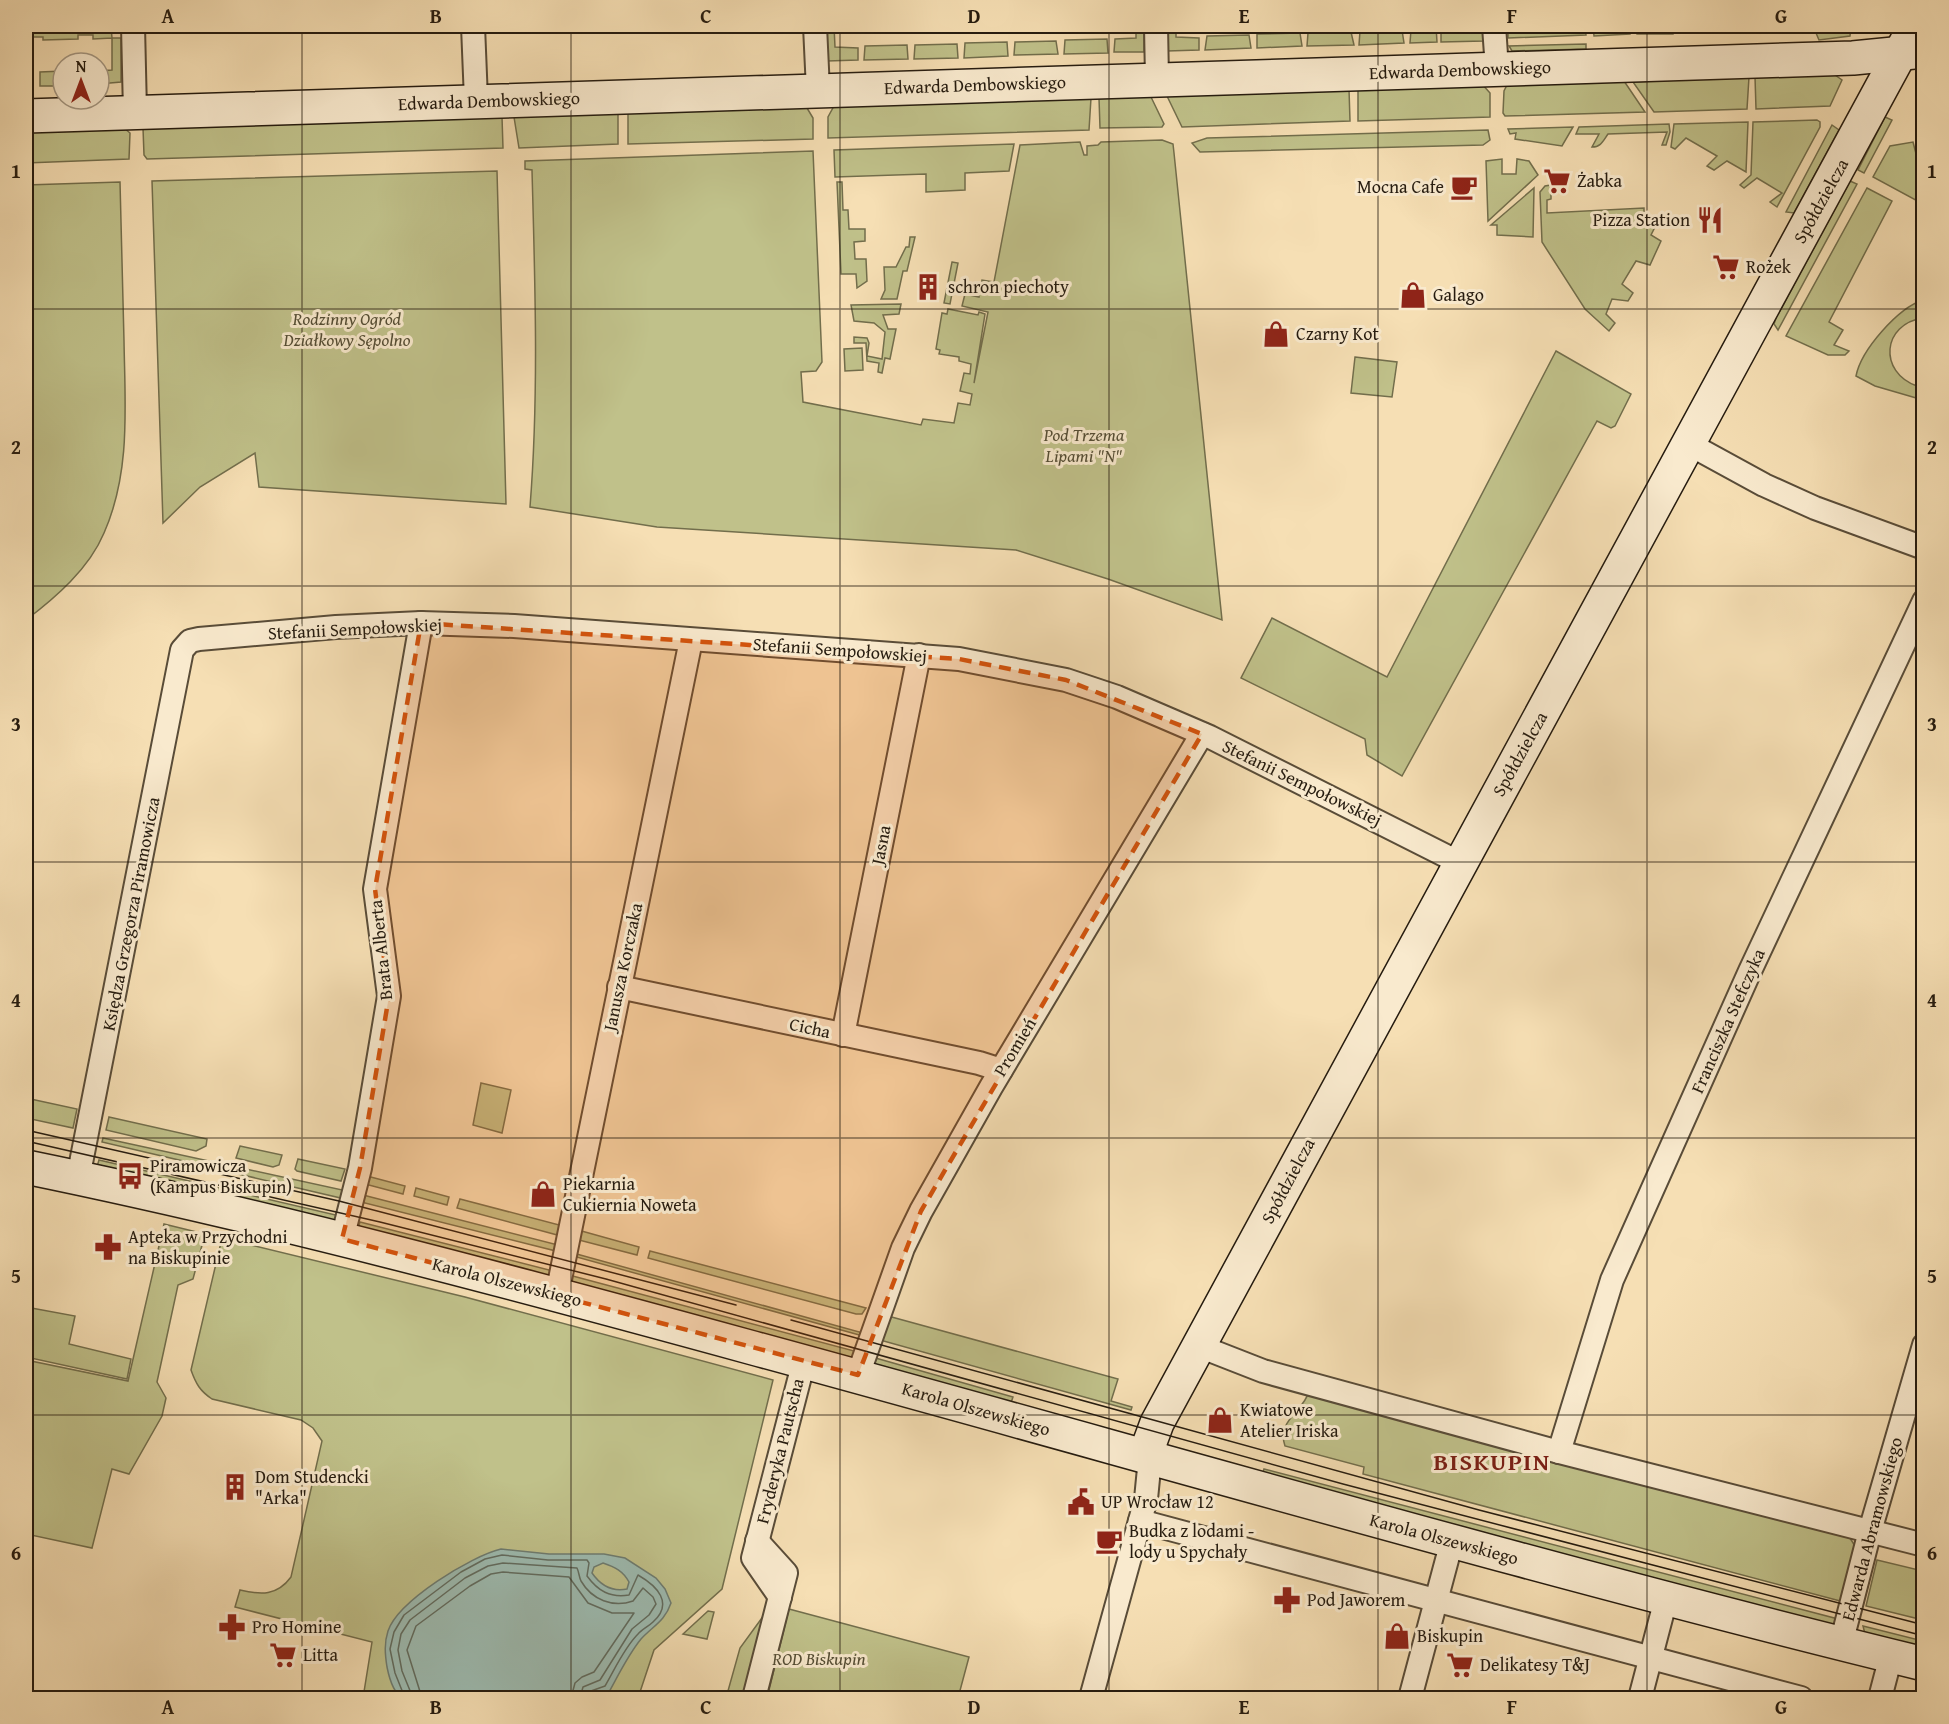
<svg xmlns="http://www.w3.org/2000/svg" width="1949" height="1724" viewBox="0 0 1949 1724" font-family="'Gentium Book Plus',serif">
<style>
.green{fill:#c0c18a;stroke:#726e4c;stroke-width:1.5}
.water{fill:#9dbcb2;stroke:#6d7c71;stroke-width:1.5;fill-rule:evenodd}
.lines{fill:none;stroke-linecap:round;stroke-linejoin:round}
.shore{stroke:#616c60;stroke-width:1.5}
.street-casing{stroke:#594c38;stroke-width:26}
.secondary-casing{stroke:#251b0f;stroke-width:36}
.street{stroke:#f9eace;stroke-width:22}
.secondary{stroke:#f9eace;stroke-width:33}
.tram{stroke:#251b0f;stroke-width:1.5}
.marked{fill:#d4530c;fill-opacity:0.2;stroke:#d4530c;stroke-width:4.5;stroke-dasharray:12 8;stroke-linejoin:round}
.grid{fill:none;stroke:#251b0f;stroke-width:1.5;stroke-opacity:0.55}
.labels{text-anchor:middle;stroke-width:6;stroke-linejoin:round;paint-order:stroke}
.street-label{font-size:18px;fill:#251b0f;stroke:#f9eace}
.poi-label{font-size:18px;fill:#251b0f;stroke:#f9eace;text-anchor:start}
.park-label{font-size:18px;font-style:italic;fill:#544d34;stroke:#f9eace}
.district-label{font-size:24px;font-weight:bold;letter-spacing:1.5px;fill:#7a1f14;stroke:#f9eace}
.neatline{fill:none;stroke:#251b0f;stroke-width:2}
.grid-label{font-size:20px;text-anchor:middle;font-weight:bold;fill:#251b0f}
</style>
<rect width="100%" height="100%" fill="#f6dfb4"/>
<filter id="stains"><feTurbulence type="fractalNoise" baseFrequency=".00333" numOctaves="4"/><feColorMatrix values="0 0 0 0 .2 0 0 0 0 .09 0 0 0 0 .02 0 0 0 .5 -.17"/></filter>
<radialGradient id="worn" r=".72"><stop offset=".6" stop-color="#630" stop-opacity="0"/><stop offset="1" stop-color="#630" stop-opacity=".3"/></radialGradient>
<g class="green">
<path d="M26,26H111L112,38H121V82L99,84V71L112,70V38L93,39V35H78V39L43,40V37H28L26,41Z"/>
<path d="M825,26H834L835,47L858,48V60L827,61Z"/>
<path d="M1136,26H1144V52H1114L1115,39L1136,38Z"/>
<path d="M1166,26H1176V37L1199,38V50L1167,51Z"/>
<path d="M1433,26H1436L1437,42L1410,43L1411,30L1433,29Z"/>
<path d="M1441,26H1484V41L1441,42Z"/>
<path d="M1508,26H1585L1586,35L1508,38Z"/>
<path d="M1593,26H1629L1630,34L1594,36Z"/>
<path d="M1636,26H1673V34H1637Z"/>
<rect x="1679" y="26" width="34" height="7"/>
<path d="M1721,26H1757L1758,31L1721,33Z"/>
<path d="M1835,26H1851L1850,36L1819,40L1816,33Z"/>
<path d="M1402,30L1404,43L1359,45L1360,31Z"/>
<path d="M1351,32L1354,45L1307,46L1308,33Z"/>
<path d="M1300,33L1302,46L1257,48V34Z"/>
<path d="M1249,35L1251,48L1205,50L1207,36Z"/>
<path d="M1107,39L1108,53L1064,54L1065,40Z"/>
<path d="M1056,41L1058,54L1014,55L1015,42Z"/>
<path d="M1007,42L1008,56L964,58L965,43Z"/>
<path d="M957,44L958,58L914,59L915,45Z"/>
<path d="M1586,44V49L1512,51L1509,46Z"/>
<path d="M907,45L908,59L864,60L865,46Z"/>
<path d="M63,71V86H40V72Z"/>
<path d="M1835,75L1842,80L1830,106L1756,109L1755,77Z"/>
<path d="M1749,77L1747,109L1654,112L1633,82Z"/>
<path d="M1624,81L1645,112L1505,116L1503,113L1504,91L1507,85Z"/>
<path d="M1482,84L1490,93V117L1358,121V88Z"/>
<path d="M1349,89L1350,121L1182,127L1166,94Z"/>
<path d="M1151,97L1164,124L1162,127L1100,128L1099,98Z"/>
<path d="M1091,98L1089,130L828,138V117L834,106Z"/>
<path d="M807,108L813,118V139L628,144V112Z"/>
<path d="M618,112V144L519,148L514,117Z"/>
<path d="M502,117L503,148L147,159L144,155L143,128Z"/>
<path d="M1885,117L1892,120L1864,173L1858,170Z"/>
<path d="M1817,120L1820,122V127L1777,207L1770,202L1782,193L1757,178L1744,188L1740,185L1751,175L1753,122Z"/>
<path d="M1748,122L1746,172L1727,161L1714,170L1707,166L1717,156L1686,138L1675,149L1671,147L1674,124Z"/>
<path d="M1669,124L1670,132L1666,145H1662L1667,132L1608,134C1603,141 1601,147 1592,147L1599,134H1576L1579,127Z"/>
<path d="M1832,125L1839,130L1794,213L1786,212Z"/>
<path d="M1573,127L1562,146L1515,139L1516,133L1510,134L1508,129Z"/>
<path d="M124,128L130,133L129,159L26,163V131Z"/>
<path d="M1488,130L1490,140L1483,145L1200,152L1192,143L1207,138Z"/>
<path d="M1162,140L1173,144L1174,153L1222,620L1108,579L1016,550L657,527L530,507C539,394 535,283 532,170L525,169V161L813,151L822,362L816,371L801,372L803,402L921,425L923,419L954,423L958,403L970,405L972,394L960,391L964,373L970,374L971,364L959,361V357L939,354L940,350L936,349L942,313L947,314L948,309L978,315L979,312L985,314L974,383L988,312L962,306L965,294L979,297L982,280L994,282L1020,145L1080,142L1084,155H1087V146L1098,145L1101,142Z"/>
<path d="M1913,142L1923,181V204L1873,177L1890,146Z"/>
<path d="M1014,144L1009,171L965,173V190L926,192V174L835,177L834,150Z"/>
<path d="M1502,159V174H1516L1517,159L1529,161L1538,175L1488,221L1486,161Z"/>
<path d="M497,171L506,504L259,487L255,453L200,487L163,523L152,181Z"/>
<path d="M1850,181L1857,184L1778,330L1774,324L1776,318Z"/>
<path d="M120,182C121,235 123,288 124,341C125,406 131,472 104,533C89,569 55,598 26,620V185Z"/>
<path d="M837,182H842L843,210H848L849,229H865V241L854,242L855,259H866L867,281L857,288L856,274H841Z"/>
<path d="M1551,185V199L1547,200V213L1644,208V221L1655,227L1651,235L1661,241L1650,265L1636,261L1622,284L1633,293L1628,301L1612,299L1606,314L1615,323L1609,331L1585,309L1542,242L1540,192L1545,186Z"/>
<path d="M1534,188L1533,237L1497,235V225H1491Z"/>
<path d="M1867,188L1892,201L1829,322L1843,330L1834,345L1849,351L1845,355H1828L1786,336Z"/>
<path d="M910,237H915L907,271H903L897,299H881L885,290L884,267H896L906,247H909Z"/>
<path d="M952,262L958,263L950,304L944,303Z"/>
<path d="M1923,300V318C1882,324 1878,372 1917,386L1923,354V400L1875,386L1856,376C1861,350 1898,308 1923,300Z"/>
<path d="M901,304L899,314L883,315L888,329H896L890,359L885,358L882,373L878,372L879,363L867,361L866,343H854V337L867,338L869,343L867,356L882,359L885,332L874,323L854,321L851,305Z"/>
<path d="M862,348L863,370L845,371L844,349Z"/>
<path d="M1556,351L1631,394L1615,426L1611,428L1597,421L1402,776L1367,755L1365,739L1241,678L1272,618L1387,677Z"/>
<path d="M1355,357L1397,362L1392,397L1351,393Z"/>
<path d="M481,1083L511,1090L502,1133L473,1125Z"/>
<path d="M26,1098L77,1109L73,1128L26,1118Z"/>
<path d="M109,1117L207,1139L206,1146L196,1151L106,1130Z"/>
<path d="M103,1138L347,1191L345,1199L102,1142Z"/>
<path d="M240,1146L282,1155L279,1165L273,1167L236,1158Z"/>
<path d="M298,1159L345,1169L341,1181L297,1171L295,1169Z"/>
<path d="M99,1160L340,1216L337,1226L96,1170Z"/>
<path d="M367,1176L405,1186L403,1194L365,1184Z"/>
<path d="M416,1188L449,1197L447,1205L414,1196Z"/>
<path d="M363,1195L558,1245L556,1251L361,1202Z"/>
<path d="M460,1199L563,1226L561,1236L457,1208Z"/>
<path d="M360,1222L553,1271L550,1281L357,1232Z"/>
<path d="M164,1224L205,1234L193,1279L178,1285L157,1382L166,1398L162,1416L129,1474L112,1469L92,1548L26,1534V1360L128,1381Z"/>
<path d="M578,1230L639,1247L637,1255L575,1239Z"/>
<path d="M222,1238L465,1297L773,1380L722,1589L654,1650L638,1698H363L372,1642L235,1607L240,1590C261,1595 277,1596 291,1577L322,1441L313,1428L301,1420L212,1399C200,1391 196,1384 191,1370Z"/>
<path d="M650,1251L866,1308L862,1314H856L648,1258Z"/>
<path d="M573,1253L863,1333V1336L573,1256Z"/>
<path d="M569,1275L858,1352L849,1359L566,1285Z"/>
<path d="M26,1307L75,1316L69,1344L131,1359L127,1379L26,1357Z"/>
<path d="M888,1316L1118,1379L1111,1401L1132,1407L1131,1410L880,1340Z"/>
<path d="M872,1357L1013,1397L1009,1408L874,1366Z"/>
<path d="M1309,1391L1848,1535L1855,1546L1844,1602L1363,1474L1364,1467L1285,1446C1276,1420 1304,1412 1309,1391Z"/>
<path d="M1264,1469L1838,1619L1832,1625L1329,1496L1263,1472Z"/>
<path d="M1877,1560L1923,1571V1620L1866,1606Z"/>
<path d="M789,1609L969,1657L958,1698H767Z"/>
<path d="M708,1611L714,1612L707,1639L683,1634Z"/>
<path d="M767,1611L745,1698H726L740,1648Z"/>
<path d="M1863,1626L1923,1641V1648L1865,1634Z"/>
</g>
<path class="water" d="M501,1549L549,1554H604L625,1558L656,1578L665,1589L671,1603C665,1621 653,1626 641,1639C628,1655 619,1674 609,1692L582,1698H403C394,1694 389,1677 387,1667C385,1654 384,1643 388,1631C398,1601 471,1556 501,1549ZM603,1563C615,1567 623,1571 629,1582L627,1589C612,1592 601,1586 592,1573L594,1567Z"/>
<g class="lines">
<g class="shore">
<path d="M405,1698L395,1673L390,1649L394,1632L404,1615L461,1572L485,1559L502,1555L548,1560H587L589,1563L587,1576C598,1591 610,1598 629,1595L638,1575C657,1586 674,1603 653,1622C649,1626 642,1629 638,1634C624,1648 615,1669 605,1686L591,1691L588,1698"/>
<path d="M413,1698L402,1671L398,1650L401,1634L410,1620L465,1578L488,1566L503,1563L577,1568C579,1572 579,1577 581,1581C592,1600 613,1608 633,1601L643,1588L653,1597L656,1604L649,1615L632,1629L600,1680L583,1687L580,1698"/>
<path d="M422,1698L407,1650L416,1626L470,1586L491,1574L503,1572L569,1577L588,1603L612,1613H634L594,1672L582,1677L575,1683L571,1698"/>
</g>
<defs>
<g id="street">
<path d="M133,26L135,112"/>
<path d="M473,26L476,100"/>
<path d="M815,26L818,90"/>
<path d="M1156,26L1157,79"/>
<path d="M1494,26L1497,69"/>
<path d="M1689,444L1764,485L1815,508L1924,548"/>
<path d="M619,987L979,1063L1001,1070"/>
<path d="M843,1035L919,655"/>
<path d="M78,1178L182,650L190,641L199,639L336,627L421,623L514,626L959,659L1066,680L1117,697L1210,737L1460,863"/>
<path d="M342,1239L360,1168L389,996L375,889L421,623"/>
<path d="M557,1294L691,640"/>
<path d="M1199,1346L1263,1371L1559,1452L1924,1545"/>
<path d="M858,1375L903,1248L921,1211L991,1087L1202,734"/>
<path d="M1559,1452L1612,1280L1750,971L1924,601"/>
<path d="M1140,1521L1801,1698"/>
<path d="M780,1597L753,1558L804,1361"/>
<path d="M1841,1644L1870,1531L1924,1345"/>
<path d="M754,1698L786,1573L757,1541"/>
<path d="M1091,1698L1146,1499L1150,1458"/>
<path d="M1410,1698L1452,1541"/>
<path d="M1640,1698L1666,1599"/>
<path d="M1880,1698L1891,1656"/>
</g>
<g id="secondary">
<path d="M26,116L1853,58L1924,51"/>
<path d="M26,1167C270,1217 512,1282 753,1348C1143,1454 1531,1568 1924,1664"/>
<path d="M1150,1458V1442L1157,1423L1915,26"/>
</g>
</defs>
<use href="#street" class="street-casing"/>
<use href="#secondary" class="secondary-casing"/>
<use href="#street" class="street"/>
<use href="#secondary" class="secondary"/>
<g class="tram">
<path d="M26,1130L339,1201L736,1305"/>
<path d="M26,1141L380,1222L606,1279L1343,1484L1924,1636"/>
<path d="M791,1320L1479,1510L1924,1625"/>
</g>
</g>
<path class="marked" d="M421,623L959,659L1066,680L1202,734L921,1211L858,1375L342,1239L360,1168L389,996L375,889Z"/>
<path class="grid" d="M302,26V1698M571,26V1698M840,26V1698M1109,26V1698M1378,26V1698M1647,26V1698M26,309H1924M26,586H1924M26,862H1924M26,1138H1924M26,1415H1924"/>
<defs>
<symbol id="supermarket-bare" viewBox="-9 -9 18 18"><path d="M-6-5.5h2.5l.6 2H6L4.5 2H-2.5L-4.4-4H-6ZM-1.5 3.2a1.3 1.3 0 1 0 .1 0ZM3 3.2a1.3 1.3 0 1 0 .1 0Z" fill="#8f2418" stroke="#f9eace" stroke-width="2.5" paint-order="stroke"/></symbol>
<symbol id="cafe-bare" viewBox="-9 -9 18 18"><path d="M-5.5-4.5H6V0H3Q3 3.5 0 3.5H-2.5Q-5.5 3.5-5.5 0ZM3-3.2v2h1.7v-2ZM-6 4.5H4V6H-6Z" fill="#8f2418" stroke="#f9eace" stroke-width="2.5" paint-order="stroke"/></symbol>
<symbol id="restaurant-bare" viewBox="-9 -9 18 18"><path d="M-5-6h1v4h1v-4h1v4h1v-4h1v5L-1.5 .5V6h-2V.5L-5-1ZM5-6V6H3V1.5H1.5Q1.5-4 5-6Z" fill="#8f2418" stroke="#f9eace" stroke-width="2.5" paint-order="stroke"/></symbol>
<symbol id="building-bare" viewBox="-9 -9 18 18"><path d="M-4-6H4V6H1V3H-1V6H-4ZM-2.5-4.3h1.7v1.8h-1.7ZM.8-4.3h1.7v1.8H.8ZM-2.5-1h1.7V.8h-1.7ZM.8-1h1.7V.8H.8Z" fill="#8f2418" stroke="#f9eace" stroke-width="2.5" paint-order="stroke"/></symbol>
<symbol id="shop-bare" viewBox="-9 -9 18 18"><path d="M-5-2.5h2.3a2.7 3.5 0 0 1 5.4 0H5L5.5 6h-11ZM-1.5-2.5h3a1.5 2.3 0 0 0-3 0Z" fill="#8f2418" stroke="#f9eace" stroke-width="2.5" paint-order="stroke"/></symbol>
<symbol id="bus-bare" viewBox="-9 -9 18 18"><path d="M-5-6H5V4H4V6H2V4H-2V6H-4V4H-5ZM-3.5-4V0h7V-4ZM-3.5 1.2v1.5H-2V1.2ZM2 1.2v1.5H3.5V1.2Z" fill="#8f2418" stroke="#f9eace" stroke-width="2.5" paint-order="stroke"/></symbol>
<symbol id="pharmacy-bare" viewBox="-9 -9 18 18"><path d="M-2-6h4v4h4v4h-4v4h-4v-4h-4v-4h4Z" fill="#8f2418" stroke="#f9eace" stroke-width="2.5" paint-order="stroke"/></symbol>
<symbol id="civic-bare" viewBox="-9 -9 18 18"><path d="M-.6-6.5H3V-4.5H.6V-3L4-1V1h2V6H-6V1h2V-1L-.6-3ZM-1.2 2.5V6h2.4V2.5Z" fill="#8f2418" stroke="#f9eace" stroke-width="2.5" paint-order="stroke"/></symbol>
</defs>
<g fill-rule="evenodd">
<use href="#supermarket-bare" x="1538" y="162" width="38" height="38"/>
<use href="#cafe-bare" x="1445" y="168" width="38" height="38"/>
<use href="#restaurant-bare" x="1691" y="201" width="38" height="38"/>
<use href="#supermarket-bare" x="1707" y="248" width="38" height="38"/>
<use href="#building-bare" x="909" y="268" width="38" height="38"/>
<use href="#shop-bare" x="1394" y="276" width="38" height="38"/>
<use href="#shop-bare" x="1257" y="315" width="38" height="38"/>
<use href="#bus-bare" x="111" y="1157" width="38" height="38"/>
<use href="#shop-bare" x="524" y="1175" width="38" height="38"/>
<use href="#pharmacy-bare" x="89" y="1228" width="38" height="38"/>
<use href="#shop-bare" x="1201" y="1401" width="38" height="38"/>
<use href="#building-bare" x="216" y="1468" width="38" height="38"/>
<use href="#civic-bare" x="1062" y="1483" width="38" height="38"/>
<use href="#cafe-bare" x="1090" y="1522" width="38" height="38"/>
<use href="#pharmacy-bare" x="1268" y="1581" width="38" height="38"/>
<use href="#pharmacy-bare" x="213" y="1608" width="38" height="38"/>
<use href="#shop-bare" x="1378" y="1617" width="38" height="38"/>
<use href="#supermarket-bare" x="264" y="1636" width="38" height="38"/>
<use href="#supermarket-bare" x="1441" y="1646" width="38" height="38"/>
</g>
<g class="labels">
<g class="street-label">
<text transform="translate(1460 70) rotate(-2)" y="6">Edwarda Dembowskiego</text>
<text transform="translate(975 85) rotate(-2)" y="6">Edwarda Dembowskiego</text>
<text transform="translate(489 101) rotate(-2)" y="6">Edwarda Dembowskiego</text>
<text transform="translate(1821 201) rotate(-61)" y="6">Spółdzielcza</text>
<text transform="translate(355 629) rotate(-3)" y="6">Stefanii Sempołowskiej</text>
<text transform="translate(840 650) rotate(4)" y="6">Stefanii Sempołowskiej</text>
<text transform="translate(1520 754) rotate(-61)" y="6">Spółdzielcza</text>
<text transform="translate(1302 783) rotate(26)" y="6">Stefanii Sempołowskiej</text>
<text transform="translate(881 845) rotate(-79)" y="6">Jasna</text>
<text transform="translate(131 914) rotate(-79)" y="6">Księdza Grzegorza Piramowicza</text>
<text transform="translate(381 950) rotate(-96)" y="6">Brata Alberta</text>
<text transform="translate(623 967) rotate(-78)" y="6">Janusza Korczaka</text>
<text transform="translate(1728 1021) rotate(-66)" y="6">Franciszka Stefczyka</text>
<text transform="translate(810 1028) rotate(12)" y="6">Cicha</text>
<text transform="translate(1015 1047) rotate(-59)" y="6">Promień</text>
<text transform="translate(1288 1181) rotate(-62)" y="6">Spółdzielcza</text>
<text transform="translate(507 1282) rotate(14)" y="6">Karola Olszewskiego</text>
<text transform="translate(976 1409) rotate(16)" y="6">Karola Olszewskiego</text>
<text transform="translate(780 1451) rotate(-76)" y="6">Fryderyka Pautscha</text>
<text transform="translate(1872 1529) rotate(-75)" y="6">Edwarda Abramowskiego</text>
<text transform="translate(1444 1539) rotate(15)" y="6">Karola Olszewskiego</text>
</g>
<g class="poi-label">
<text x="1577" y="187">Żabka</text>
<text x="1444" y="193" text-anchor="end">Mocna Cafe</text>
<text x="1690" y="226" text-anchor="end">Pizza Station</text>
<text x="1746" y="273">Rożek</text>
<text x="948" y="293">schron piechoty</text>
<text x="1433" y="301">Galago</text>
<text x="1296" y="340">Czarny Kot</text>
<text x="150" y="1172">Piramowicza<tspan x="150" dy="21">(Kampus Biskupin)</tspan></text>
<text x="563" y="1190">Piekarnia<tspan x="563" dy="21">Cukiernia Noweta</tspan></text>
<text x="128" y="1243">Apteka w Przychodni<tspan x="128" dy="21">na Biskupinie</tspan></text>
<text x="1240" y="1416">Kwiatowe<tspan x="1240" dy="21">Atelier Iriska</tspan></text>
<text x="255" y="1483">Dom Studencki<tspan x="255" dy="21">"Arka"</tspan></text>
<text x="1101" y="1508">UP Wrocław 12</text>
<text x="1129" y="1537">Budka z lodami -<tspan x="1129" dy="21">lody u Spychały</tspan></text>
<text x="1307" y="1606">Pod Jaworem</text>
<text x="252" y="1633">Pro Homine</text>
<text x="1417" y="1642">Biskupin</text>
<text x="303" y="1661">Litta</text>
<text x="1480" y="1671">Delikatesy T&amp;J</text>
</g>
<g class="park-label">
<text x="347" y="325">Rodzinny Ogród<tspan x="347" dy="21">Działkowy Sępolno</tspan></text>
<text x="1084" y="441">Pod Trzema<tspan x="1084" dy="21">Lipami "N"</tspan></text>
<text x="819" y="1665">ROD Biskupin</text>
</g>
<g class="district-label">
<text x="1492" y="1470">BISKUPIN</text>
</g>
</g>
<rect width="1949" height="1724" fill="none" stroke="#f6dfb4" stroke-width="66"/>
<g transform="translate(81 81)"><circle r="28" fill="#f9eace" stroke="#a49782" stroke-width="1.5"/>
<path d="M0-4.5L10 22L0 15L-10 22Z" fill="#8f2418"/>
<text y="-9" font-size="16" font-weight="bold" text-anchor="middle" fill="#251b0f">N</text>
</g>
<rect x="33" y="33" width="1883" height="1658" class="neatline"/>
<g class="grid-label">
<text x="168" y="23">A</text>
<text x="436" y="23">B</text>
<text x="706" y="23">C</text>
<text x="974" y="23">D</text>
<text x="1244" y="23">E</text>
<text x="1512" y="23">F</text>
<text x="1781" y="23">G</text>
<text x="16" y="178">1</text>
<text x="1932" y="178">1</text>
<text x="16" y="454">2</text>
<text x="1932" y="454">2</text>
<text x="16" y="731">3</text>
<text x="1932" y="731">3</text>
<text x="16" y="1007">4</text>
<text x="1932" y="1007">4</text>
<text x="16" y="1283">5</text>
<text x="1932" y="1283">5</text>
<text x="16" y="1560">6</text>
<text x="1932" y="1560">6</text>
<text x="168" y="1714">A</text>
<text x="436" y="1714">B</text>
<text x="706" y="1714">C</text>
<text x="974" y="1714">D</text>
<text x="1244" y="1714">E</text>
<text x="1512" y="1714">F</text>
<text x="1781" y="1714">G</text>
</g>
<rect width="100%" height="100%" filter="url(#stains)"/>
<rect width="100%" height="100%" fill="url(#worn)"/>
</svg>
